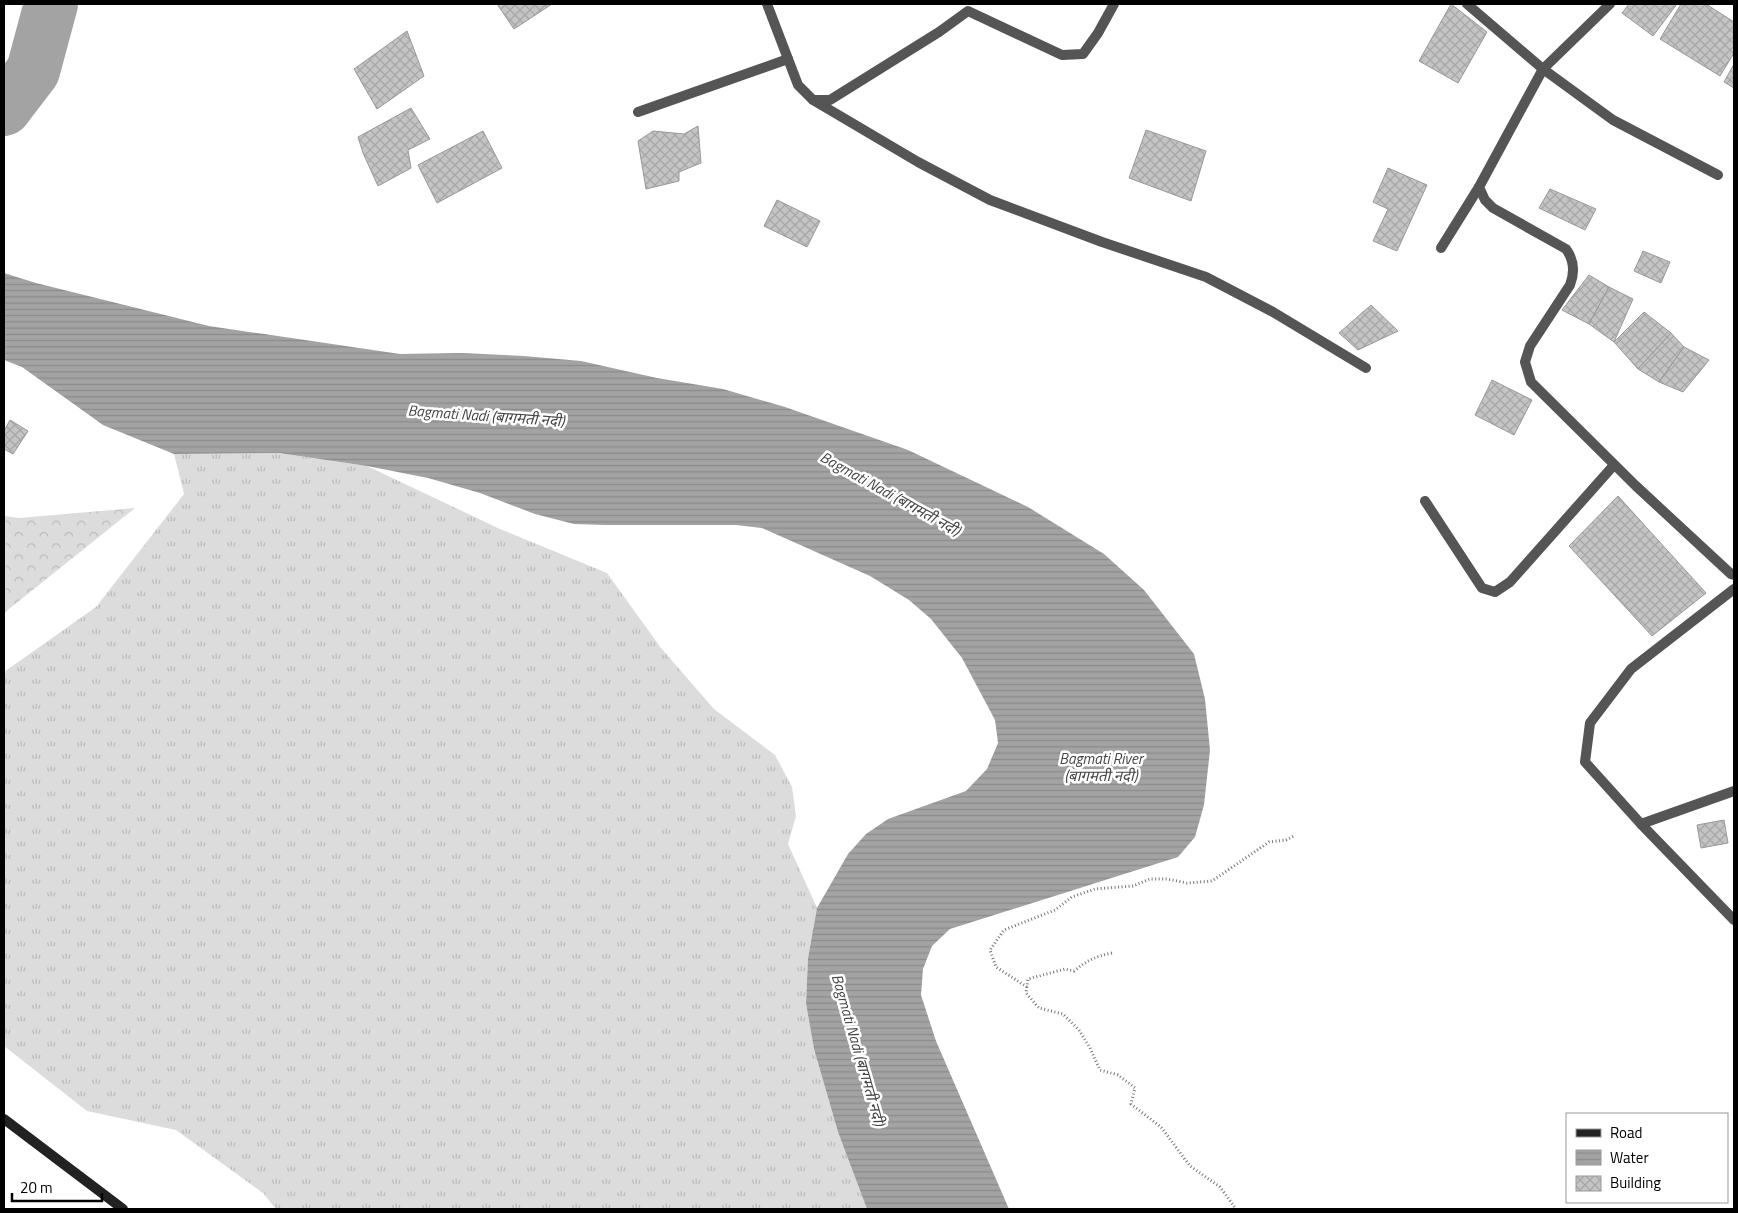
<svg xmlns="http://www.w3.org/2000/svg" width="1738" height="1213" viewBox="0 0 1738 1213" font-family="'Titillium Web','Noto Sans Devanagari',sans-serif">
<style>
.grass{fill:url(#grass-tufts)}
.forest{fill:url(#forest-crowns)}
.water{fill:url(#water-rules)}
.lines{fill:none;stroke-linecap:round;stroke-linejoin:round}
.river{stroke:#a3a3a3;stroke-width:54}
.building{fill:url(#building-cross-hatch);stroke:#999}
.path{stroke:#777;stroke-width:3;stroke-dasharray:1 2.5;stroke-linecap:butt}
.minor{stroke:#555;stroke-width:10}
.secondary{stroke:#222;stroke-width:10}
.labels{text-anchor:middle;stroke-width:5;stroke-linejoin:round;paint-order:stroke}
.water-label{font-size:15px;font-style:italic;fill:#444;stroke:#fff}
</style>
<defs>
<pattern id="grass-tufts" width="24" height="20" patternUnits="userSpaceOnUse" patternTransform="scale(1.25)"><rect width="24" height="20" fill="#dcdcdc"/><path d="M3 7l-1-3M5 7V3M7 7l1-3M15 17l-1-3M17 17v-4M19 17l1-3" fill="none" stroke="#bbb"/></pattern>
<pattern id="forest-crowns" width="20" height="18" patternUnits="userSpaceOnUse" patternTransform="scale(1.25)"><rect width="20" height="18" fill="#dcdcdc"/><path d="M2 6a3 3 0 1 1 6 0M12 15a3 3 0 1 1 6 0" fill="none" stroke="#bbb"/></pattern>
<pattern id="water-rules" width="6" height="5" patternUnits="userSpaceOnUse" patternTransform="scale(1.25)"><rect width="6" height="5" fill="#a3a3a3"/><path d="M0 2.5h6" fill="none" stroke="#8b8b8b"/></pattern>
<pattern id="building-cross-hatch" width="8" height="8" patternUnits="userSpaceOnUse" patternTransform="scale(1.25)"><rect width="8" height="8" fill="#c4c4c4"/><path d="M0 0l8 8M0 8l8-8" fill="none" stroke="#a7a7a7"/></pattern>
</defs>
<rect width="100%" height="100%" fill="#fff"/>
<path class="grass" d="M279,453L367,466L500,529L607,573L661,648L714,709L775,755L792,787L796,816L788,844L817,908L808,958L806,1002L814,1049L838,1132L867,1209H276L263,1193L176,1130L87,1111L4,1046V672L96,607L184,494L174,454Z"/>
<path class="forest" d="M135,508L4,613V516L19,518Z"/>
<path class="water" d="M4,273L36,283L209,326L400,354L462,353L524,356L581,361L657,378L723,389L785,407L908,450L1028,507L1104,554L1144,590L1194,654L1205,699L1210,750L1204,805L1195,837L1178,857L950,929L932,946L923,969L921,995L936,1041L1009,1209H867L838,1132L814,1049L806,1003L808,958L817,908L848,854L866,834L888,819L966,791L987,769L998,743L995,720L962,658L931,619L909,600L870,576L762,528L736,525H605L574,524L535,514L480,493L428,478L367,466L279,453L174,454L103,425L22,367L4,360Z"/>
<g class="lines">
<path class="river" d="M4,109L33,71L51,4"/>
</g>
<g class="building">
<path d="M497,4H552L514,29Z"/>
<path d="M1451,4L1487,32L1458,83L1419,61Z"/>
<path d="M1629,4H1677L1653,36L1622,13Z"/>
<path d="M1681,4H1706L1734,22V53L1720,76L1660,39Z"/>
<path d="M407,31L424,76L377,109L354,69Z"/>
<path d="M1734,64V88L1724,82Z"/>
<path d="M411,108L430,139L408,150L411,168L378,186L363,153L358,137Z"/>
<path d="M698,126L701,163L679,172V181L646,189L638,141L653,131L684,134Z"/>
<path d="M1146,130L1206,151L1191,201L1129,178Z"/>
<path d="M483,131L502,168L437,203L418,165Z"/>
<path d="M1388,168L1427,185L1397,251L1373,241L1388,209L1373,202Z"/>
<path d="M1550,189L1596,209L1585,230L1539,208Z"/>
<path d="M777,200L820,221L807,247L764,226Z"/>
<path d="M1643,251L1670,262L1661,283L1634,271Z"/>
<path d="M1589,275L1609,287L1589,324L1562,310Z"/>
<path d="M1609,287L1633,299L1614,342L1589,324Z"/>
<path d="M1371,305L1398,331L1358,350L1339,333Z"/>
<path d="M1644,312L1671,333L1638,369L1614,342Z"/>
<path d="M1671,333L1684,347L1659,382L1638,369Z"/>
<path d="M1684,347L1709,360L1683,392L1659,382Z"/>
<path d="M1492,380L1532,400L1514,435L1475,415Z"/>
<path d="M10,420L28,431L13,454L4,449V431Z"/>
<path d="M1618,496L1706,593L1652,636L1569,546Z"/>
<path d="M1724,820L1728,843L1701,848L1697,825Z"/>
</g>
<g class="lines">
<g class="path">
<path d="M1112,953C1096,956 1086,961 1074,971L1065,969L1028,979L1026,993L1039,1008L1063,1014L1079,1030L1090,1048L1100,1070L1118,1075L1135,1088L1131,1104L1161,1127L1190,1166L1220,1187L1236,1209"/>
<path d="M1027,987L996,967L990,950L1004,930L1055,910L1072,897L1095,889L1133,886L1150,879H1167L1187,883L1212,881L1269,842L1286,840L1294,836"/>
</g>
<g class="minor">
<path d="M767,4L798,85L813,100H830L939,32L968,11L1062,55L1083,54L1098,33L1114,4"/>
<path d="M1467,4L1543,69L1613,120L1718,175"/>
<path d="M1610,4L1543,69L1479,187L1485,200L1493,208L1566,249C1574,260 1575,272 1570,285L1530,346L1525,362L1531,382L1636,486L1731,574L1734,575"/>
<path d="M813,100L918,162L990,200L1102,242L1206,277L1273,312L1366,368"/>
<path d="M638,112L788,59"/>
<path d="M1441,248L1479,187"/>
<path d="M1425,501L1482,588L1495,592L1510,582L1614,465"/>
<path d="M1734,791L1641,824L1734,920"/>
<path d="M1641,824L1585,762L1590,723L1631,669L1734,589"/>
</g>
<path class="secondary" d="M4,1119L123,1209"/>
</g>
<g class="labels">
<g class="water-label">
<text transform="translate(486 416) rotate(4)" y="5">Bagmati Nadi (बागमती नदी)</text>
<text transform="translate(890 494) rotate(29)" y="5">Bagmati Nadi (बागमती नदी)</text>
<text x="1101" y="764">Bagmati River<tspan x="1101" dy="17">(बागमती नदी)</tspan></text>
<text transform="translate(858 1050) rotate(74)" y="5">Bagmati Nadi (बागमती नदी)</text>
</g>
</g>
<rect width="1738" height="1213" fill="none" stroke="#000000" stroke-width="10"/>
<rect x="1566" y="1113" width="162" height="90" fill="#ffffff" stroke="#999999"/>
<rect x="1576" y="1129" width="25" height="8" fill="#222222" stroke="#999999"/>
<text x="1610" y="1138" font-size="15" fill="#000000">Road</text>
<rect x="1576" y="1150" width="25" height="15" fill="url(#water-rules)" stroke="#999999"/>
<text x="1610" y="1163" font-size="15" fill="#000000">Water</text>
<rect x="1576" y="1176" width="25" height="15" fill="url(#building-cross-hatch)" stroke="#999999"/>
<text x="1610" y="1188" font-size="15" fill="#000000">Building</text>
<path d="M12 1193v8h90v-8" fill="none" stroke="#000000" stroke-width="2.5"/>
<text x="20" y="1193" font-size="15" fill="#000000" stroke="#ffffff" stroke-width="4" paint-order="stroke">20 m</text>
</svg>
